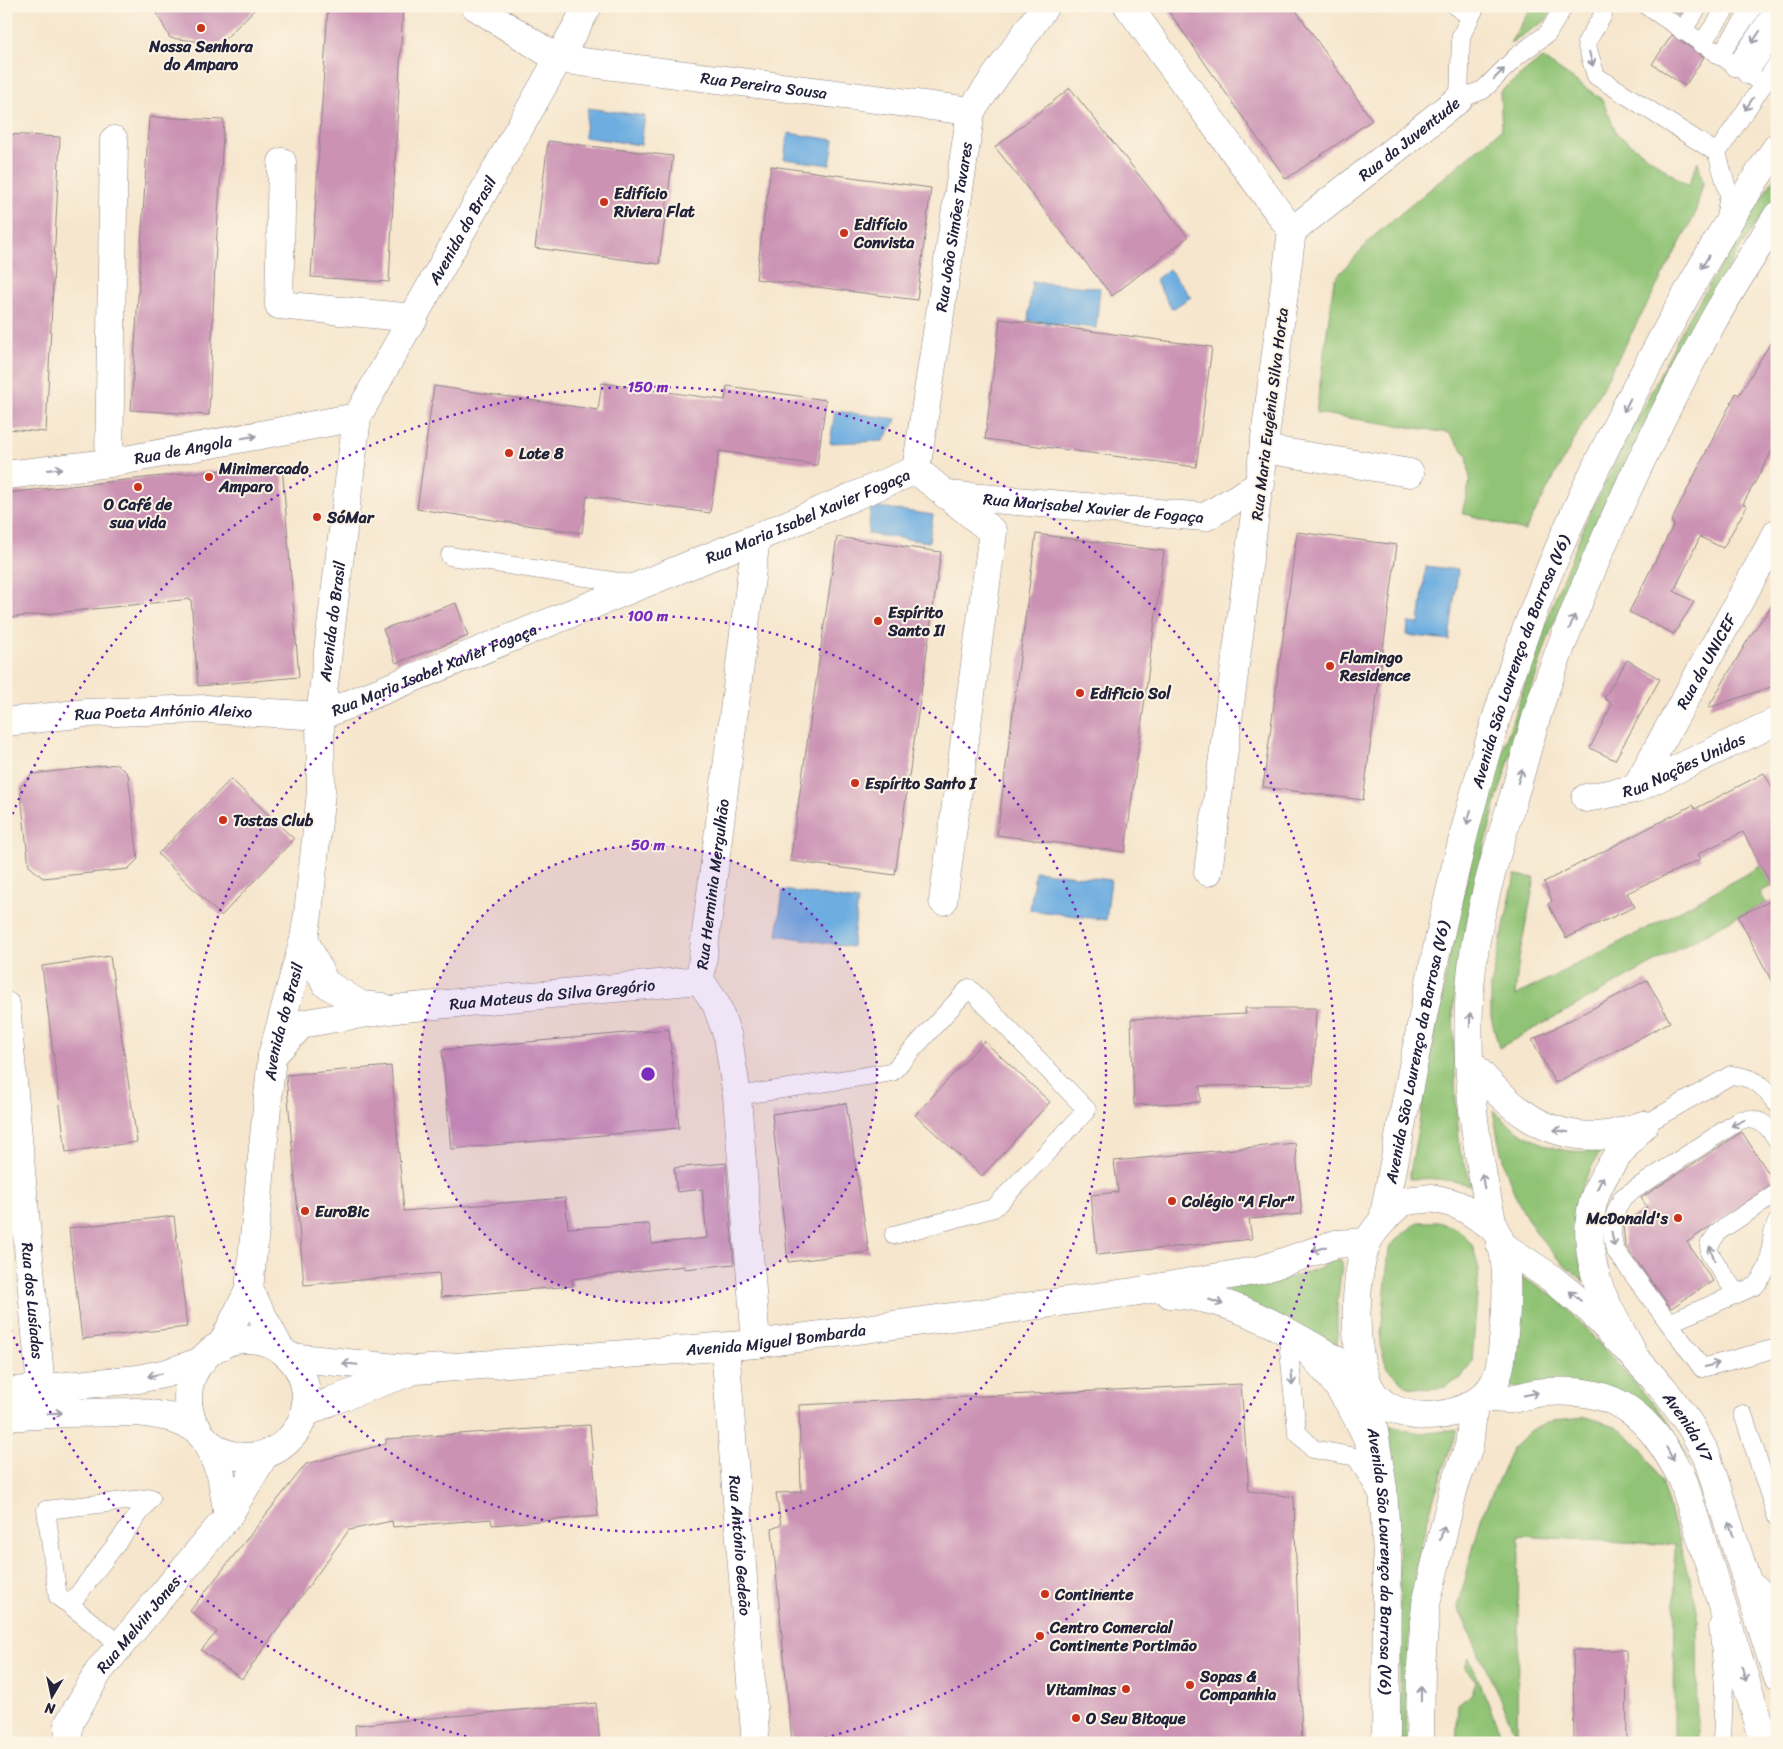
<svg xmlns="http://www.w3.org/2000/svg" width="1783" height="1749" viewBox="0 0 1783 1749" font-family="Sriracha,sans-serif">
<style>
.green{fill:#90c374;stroke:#597258}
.water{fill:#6dade0;stroke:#48688e}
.building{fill:#cb92b4}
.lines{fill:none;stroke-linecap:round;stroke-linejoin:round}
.service-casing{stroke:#8c8484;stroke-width:19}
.minor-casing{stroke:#8c8484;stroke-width:29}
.tertiary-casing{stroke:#8c8484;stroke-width:29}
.secondary-casing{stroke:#8c8484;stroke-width:29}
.service{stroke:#fff;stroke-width:18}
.minor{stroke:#fff;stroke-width:28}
.tertiary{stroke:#fff;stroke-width:28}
.secondary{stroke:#fff;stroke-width:28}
.oneway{stroke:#9c9ca7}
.ring{fill:none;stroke:#7b2cbf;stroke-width:2.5;stroke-dasharray:2.5 5}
.poi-dot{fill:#c8321e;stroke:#fcf5e5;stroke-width:2}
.labels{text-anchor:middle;stroke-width:4;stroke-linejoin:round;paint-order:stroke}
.poi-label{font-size:16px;font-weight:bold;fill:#22223b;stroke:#fcf5e5;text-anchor:start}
.street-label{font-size:16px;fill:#22223b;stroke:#fcf5e5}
.centre{fill:#7b2cbf;stroke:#fcf5e5;stroke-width:2.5}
.ring-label{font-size:15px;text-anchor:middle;font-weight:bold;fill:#7b2cbf;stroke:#fcf5e5;stroke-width:4;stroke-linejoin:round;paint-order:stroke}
</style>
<rect width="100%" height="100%" fill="#fcf5e5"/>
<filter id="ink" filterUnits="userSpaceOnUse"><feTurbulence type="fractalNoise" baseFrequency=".02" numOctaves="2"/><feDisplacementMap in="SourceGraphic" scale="10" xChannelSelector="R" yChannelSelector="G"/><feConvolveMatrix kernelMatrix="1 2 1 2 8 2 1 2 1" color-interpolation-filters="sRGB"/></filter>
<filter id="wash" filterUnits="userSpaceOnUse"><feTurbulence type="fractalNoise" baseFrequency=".0096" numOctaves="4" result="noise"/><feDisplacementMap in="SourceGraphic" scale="20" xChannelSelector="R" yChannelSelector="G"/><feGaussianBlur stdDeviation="1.12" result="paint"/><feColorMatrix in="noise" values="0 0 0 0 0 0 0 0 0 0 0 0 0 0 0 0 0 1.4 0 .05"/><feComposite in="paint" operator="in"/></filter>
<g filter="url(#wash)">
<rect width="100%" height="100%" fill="#f6e6cd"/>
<g class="green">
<path d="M1532,6H1555L1545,21L1510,43Z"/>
<path d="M1542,58L1602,99L1617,134L1688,186L1698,161L1703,184L1694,217L1525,531L1462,513L1470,481L1467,455L1449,433L1316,413L1334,280L1374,236L1502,129L1500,92Z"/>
<path d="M1777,173V193L1739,250L1678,359L1622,467L1584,548L1548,638L1497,798L1474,889L1459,958L1453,1010L1456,1104L1460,1151L1473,1186C1451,1179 1431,1178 1409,1179L1450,952L1474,849L1501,754L1556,595L1588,517L1684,326Z"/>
<path d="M1777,857V884L1760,892L1766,903L1738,916L1499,1048L1491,1017V986L1515,875L1535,878L1519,958L1515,996L1661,921Z"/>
<path d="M1493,1110C1521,1138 1562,1160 1603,1148C1570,1199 1569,1224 1585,1282C1524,1234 1505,1186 1493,1110Z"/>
<path d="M1418,1222H1438L1458,1229L1472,1245L1479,1269L1472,1361L1461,1378L1445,1387L1429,1389L1408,1387L1387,1368L1380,1345L1389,1248L1400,1236Z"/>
<path d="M1336,1259L1341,1260L1342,1264L1337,1305V1349L1218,1287C1259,1286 1299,1280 1336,1259Z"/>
<path d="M1522,1277L1557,1298L1580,1322L1667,1419L1690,1460L1663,1422L1641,1402L1509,1387L1519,1348Z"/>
<path d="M1585,1417L1616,1426L1642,1449L1661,1481L1697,1604L1698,1743H1674L1675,1545L1519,1536L1517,1737L1458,1607L1481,1518L1512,1449L1530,1431L1554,1420Z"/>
<path d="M1389,1425C1415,1435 1430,1434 1457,1429C1441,1476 1424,1523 1416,1572C1407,1629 1406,1686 1407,1743H1399C1401,1637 1401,1530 1389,1425Z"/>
<path d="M1469,1657L1505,1743H1456L1458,1704L1472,1693L1476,1681L1465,1668Z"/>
</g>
<g class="water">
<path d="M588,108L645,116L641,145L584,137Z"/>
<path d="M788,133L834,140L830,165L784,159Z"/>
<path d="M1169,269L1191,297L1172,309L1155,280Z"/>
<path d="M1032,282L1100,288L1096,328L1028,321Z"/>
<path d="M835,411L897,419L883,441L830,443Z"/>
<path d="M871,506L933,515L929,542L868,534Z"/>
<path d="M1426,566L1458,570L1449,640L1407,635L1408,623L1419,624Z"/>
<path d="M1035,871L1111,880L1106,920L1030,910Z"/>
<path d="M783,890L858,901L852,947L777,935Z"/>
</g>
<g id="blocks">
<g class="building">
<path d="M153,6H258L220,44L170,38Z"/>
<path d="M328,6H403L389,282L311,277Z"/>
<path d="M1165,6H1293L1372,120L1286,179Z"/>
<path d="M1666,6H1686L1680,15Z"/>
<path d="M1672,35L1704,57L1685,86L1652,64Z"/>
<path d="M1070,88L1188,237L1112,296L995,147Z"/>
<path d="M149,117L224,120L215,264L209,415L131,410Z"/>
<path d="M6,134L60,137L46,432L6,429Z"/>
<path d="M548,141L673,156L659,264L535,248Z"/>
<path d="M771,166L931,188L917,300L756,279Z"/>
<path d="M1000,319L1212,347L1196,467L985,439Z"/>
<path d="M1777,332V442L1743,504L1747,506L1723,548L1700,537L1674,591L1694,602L1674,634L1629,612L1674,524L1671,522L1736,393L1739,395Z"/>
<path d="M602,383L725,400L727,386L826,400L817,465L719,451L710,513L587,496L582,533L417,509L434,386L598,410Z"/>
<path d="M282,465L299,677L198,686L191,599L6,618V493L181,474Z"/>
<path d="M1297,532L1397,545L1363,800L1263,787Z"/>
<path d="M1036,534L1164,551L1125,852L997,835Z"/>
<path d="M837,537L941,552L895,875L790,861Z"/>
<path d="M1777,598V685L1708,708L1749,638Z"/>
<path d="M456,603L468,636L396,663L383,629Z"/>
<path d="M1627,660L1660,679L1615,760L1590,748L1612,704L1604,698Z"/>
<path d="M117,764L128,774L138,859L128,869L43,878L29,866L20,787L32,774Z"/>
<path d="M1764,773L1777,796V896L1743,832L1698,854L1701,859L1627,893L1635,907L1566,938L1548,904L1552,901L1544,882L1693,805L1695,809Z"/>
<path d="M231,779L294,839L221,916L158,854Z"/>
<path d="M1777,898V992L1738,916Z"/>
<path d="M110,956L137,1142L66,1152L42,966Z"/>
<path d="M1647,980L1670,1022L1555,1083L1532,1040Z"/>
<path d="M1245,1008H1316L1313,1085L1200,1086V1102L1134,1105L1131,1019L1246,1014Z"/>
<path d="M669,1029L679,1128L451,1149L442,1050Z"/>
<path d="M984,1041L1050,1102L982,1176L915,1115Z"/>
<path d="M391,1066L404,1211L565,1198L568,1228L649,1224L652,1244L707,1238L702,1189L677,1192L674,1168L726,1163L734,1264L684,1269V1266L572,1279L573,1286L441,1297L439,1273L304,1285L286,1075Z"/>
<path d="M846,1103L869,1252L788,1262L772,1114Z"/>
<path d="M1742,1132L1775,1183L1687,1242L1713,1281L1671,1308L1625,1245L1623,1225L1647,1207L1641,1198Z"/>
<path d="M1295,1143L1302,1214L1249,1219L1252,1239L1097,1255L1091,1195L1118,1192L1114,1161Z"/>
<path d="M174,1216L187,1327L82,1339L69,1228Z"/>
<path d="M1241,1384L1249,1491L1294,1497L1302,1743H792L772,1529L781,1525L776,1493L801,1492L799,1405Z"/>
<path d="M590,1425L598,1516L492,1525L491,1519L393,1527L392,1521L349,1530L242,1679L201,1650L217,1632L190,1611L306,1464L386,1444V1439Z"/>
<path d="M1573,1650H1626L1627,1743H1574Z"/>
<path d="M596,1703L600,1743H356L355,1725Z"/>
</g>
</g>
</g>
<g filter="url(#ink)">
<use href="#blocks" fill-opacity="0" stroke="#8c8484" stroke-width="1"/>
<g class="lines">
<defs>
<g id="service">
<path d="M1455,6L1470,16"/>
<path d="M1476,6L1461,36L1459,99L1483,90L1517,56L1548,33L1564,6"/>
<path d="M1647,6L1763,84"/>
<path d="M1603,15L1586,43L1596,76L1717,153"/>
<path d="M1682,31L1699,6"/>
<path d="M1701,44L1728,6"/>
<path d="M1719,56L1754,6"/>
<path d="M1735,67L1776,6"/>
<path d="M1747,75L1777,32"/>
<path d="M1725,218L1729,195L1717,153L1777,64"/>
<path d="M450,556L638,585"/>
<path d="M737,1096L892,1072L969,988L1087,1110L994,1208L894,1235"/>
<path d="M1644,1125L1731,1075C1757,1078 1761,1084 1777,1104"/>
<path d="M1777,1140C1768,1124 1758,1117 1740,1120L1623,1197C1612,1217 1609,1228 1615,1250L1702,1368L1777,1348"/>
<path d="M1737,1295L1710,1254L1709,1245L1719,1231L1777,1193"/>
<path d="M1669,1323L1755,1286C1779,1259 1765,1247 1777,1222"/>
<path d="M1287,1330L1297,1432L1313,1449L1356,1457L1379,1496"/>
<path d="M1743,1414L1777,1518"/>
<path d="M1748,1574L1754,1582L1777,1601"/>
<path d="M70,1605L58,1597L46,1510L151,1498L70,1605L120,1645"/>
<path d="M1718,1625L1724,1686L1722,1743"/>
</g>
<g id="minor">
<path id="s1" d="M475,6L558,59L971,111"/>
<path d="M1128,6L1292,231L1208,872"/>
<path d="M282,162L279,305L414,318"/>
<path id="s2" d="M1292,231L1459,99"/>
<path d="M1265,449L1410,473"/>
<path d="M109,463L114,140"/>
<path id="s3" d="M916,470L971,111L1045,6"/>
<path id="s4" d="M6,475L109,463L357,417"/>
<path id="s5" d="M946,495L1205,517L1261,484"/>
<path id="s6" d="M6,722L86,713L206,709L320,716L756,538L916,470L993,532L943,901"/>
<path id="s7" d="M1635,789L1777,533"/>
<path id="s8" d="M1586,798L1635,789L1777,721"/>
<path d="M304,939L325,983L361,1005L382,1007"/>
<path id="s9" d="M6,1006L41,1388"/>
<path id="s10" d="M272,1056L302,1024L335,1018L404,1008L700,980"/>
<path d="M1469,1061C1506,1104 1544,1142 1607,1135C1619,1133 1632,1128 1644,1125"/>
<path d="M249,1290L280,1349"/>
<path id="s11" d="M756,1344L737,1096L728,1037L716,1004L700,980L756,538"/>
<path d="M221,1346L249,1290"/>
<path id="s12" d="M725,1347L755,1733L754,1743"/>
<path d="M1631,1349C1620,1328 1603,1302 1597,1280C1576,1211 1598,1174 1644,1125"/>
<path d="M205,1439L221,1474L228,1516"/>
<path id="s13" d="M68,1743L69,1723L99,1671L228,1516L265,1454"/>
</g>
<g id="tertiary">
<path id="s14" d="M1500,1244L1550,1277L1590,1310L1663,1388L1690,1425L1706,1454L1777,1675"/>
<path id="s15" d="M249,1290L272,1056L304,939L308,914L321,792L320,716L357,417L588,6"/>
<path d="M1170,1294C1245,1298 1301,1341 1364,1376"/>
<circle cx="247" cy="1398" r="59"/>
<path d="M1311,1354C1339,1383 1358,1414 1373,1452"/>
<path id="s16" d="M289,1357L416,1370L756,1344L1133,1292L1260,1270L1336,1244L1367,1242"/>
<path d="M6,1392L138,1379L167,1373L202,1361"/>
<path d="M1483,1397C1492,1398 1501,1399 1510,1399C1521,1398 1532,1393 1544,1392C1621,1387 1649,1416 1683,1480L1765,1743"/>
<path d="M304,1414L331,1401L407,1373"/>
<path d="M6,1417L65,1413L139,1412L169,1417L198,1429"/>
</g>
<g id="secondary">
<path d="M1431,1198C1455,1203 1462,1205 1482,1220C1485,1222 1491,1225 1494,1229C1510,1248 1507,1308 1504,1333C1502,1347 1502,1367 1495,1381C1476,1420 1401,1429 1374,1394C1351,1365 1353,1277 1367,1243C1371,1233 1394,1206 1404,1202C1412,1199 1422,1200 1431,1198Z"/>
<path id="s17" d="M1383,1220C1419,1036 1451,851 1511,673C1550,557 1603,448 1661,341C1697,274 1734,209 1777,147"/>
<path d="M1494,1229C1475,1149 1464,1069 1470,987C1475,921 1496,855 1515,792C1525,759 1533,725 1544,693C1589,566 1647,441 1712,323C1732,287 1755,252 1777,216"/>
<path id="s18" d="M1366,1381L1383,1488L1387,1555L1386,1743"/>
<path d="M1420,1743L1421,1665L1426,1604L1454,1487L1469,1446L1474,1404"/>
</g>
</defs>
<use href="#service" class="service-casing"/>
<use href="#minor" class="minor-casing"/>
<use href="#tertiary" class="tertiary-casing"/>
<use href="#secondary" class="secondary-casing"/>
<use href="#service" class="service"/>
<use href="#minor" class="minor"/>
<use href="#tertiary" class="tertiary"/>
<use href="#secondary" class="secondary"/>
</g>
<defs><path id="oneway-shaft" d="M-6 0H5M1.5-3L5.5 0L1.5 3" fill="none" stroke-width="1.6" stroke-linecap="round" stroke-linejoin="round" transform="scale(1.25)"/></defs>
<g class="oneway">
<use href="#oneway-shaft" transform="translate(1756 37) rotate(124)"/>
<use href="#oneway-shaft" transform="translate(1591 59) rotate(75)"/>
<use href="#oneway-shaft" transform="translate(1499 74) rotate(-45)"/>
<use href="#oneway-shaft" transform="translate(1749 104) rotate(124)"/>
<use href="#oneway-shaft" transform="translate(1705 262) rotate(120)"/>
<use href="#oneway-shaft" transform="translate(1627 405) rotate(117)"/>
<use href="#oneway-shaft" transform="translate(249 437) rotate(-10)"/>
<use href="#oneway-shaft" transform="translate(55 469) rotate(-7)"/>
<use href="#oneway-shaft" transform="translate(1572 622) rotate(-69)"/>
<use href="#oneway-shaft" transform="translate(1520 776) rotate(-73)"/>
<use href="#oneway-shaft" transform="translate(1469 817) rotate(105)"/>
<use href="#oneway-shaft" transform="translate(1470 1020) rotate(-89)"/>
<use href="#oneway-shaft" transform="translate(1738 1123) rotate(155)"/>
<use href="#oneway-shaft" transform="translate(1561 1131) rotate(-170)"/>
<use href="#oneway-shaft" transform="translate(1483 1181) rotate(-100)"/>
<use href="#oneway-shaft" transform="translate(1600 1183) rotate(-65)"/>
<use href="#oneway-shaft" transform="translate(1613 1239) rotate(79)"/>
<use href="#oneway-shaft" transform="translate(1319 1249) rotate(161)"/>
<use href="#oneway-shaft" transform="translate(1712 1253) rotate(-109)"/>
<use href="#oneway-shaft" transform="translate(1575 1296) rotate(-140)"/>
<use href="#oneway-shaft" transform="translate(1216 1302) rotate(19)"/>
<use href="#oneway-shaft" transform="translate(350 1364) rotate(-174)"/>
<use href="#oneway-shaft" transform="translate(1712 1365) rotate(-15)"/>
<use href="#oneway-shaft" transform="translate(155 1375) rotate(169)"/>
<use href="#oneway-shaft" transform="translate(1292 1378) rotate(85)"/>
<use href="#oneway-shaft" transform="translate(1531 1394) rotate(-11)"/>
<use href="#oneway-shaft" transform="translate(55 1413) rotate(-4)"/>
<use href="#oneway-shaft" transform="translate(1670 1454) rotate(62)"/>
<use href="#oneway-shaft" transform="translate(1731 1529) rotate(-108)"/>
<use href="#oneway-shaft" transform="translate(1442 1533) rotate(-75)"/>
<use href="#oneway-shaft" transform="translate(1744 1674) rotate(73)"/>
<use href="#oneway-shaft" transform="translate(1421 1694) rotate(-89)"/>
</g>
</g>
<circle cx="648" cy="1074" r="229" fill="#7b2cbf" fill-opacity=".12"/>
<g class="ring">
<circle cx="648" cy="1074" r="229"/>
<circle cx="648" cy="1074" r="458"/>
<path d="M488 1742A687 687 0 0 1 7 1320M7 828A687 687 0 1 1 808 1742"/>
</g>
<g class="poi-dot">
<circle cx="201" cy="28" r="5"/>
<circle cx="604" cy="202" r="5"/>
<circle cx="844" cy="233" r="5"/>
<circle cx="509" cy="453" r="5"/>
<circle cx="209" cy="477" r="5"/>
<circle cx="138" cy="487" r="5"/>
<circle cx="317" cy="517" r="5"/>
<circle cx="878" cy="621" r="5"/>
<circle cx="1330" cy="666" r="5"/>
<circle cx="1080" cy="693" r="5"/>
<circle cx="855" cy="783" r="5"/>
<circle cx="223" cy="820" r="5"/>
<circle cx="1172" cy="1201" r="5"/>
<circle cx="305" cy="1211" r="5"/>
<circle cx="1678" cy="1218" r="5"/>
<circle cx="1045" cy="1594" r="5"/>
<circle cx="1040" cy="1636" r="5"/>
<circle cx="1190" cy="1685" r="5"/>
<circle cx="1126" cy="1689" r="5"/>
<circle cx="1076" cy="1718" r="5"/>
</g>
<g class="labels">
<g class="poi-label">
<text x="201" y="52" text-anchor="middle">Nossa Senhora<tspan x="201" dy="18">do Amparo</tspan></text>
<text x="614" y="199">Edifício<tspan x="614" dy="18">Riviera Flat</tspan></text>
<text x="854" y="230">Edifício<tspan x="854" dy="18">Convista</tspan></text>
<text x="519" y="459">Lote 8</text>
<text x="219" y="474">Minimercado<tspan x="219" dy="18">Amparo</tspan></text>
<text x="138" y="510" text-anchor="middle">O Café de<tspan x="138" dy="18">sua vida</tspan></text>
<text x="327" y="523">SóMar</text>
<text x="888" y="618">Espírito<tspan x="888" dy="18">Santo II</tspan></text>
<text x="1340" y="663">Flamingo<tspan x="1340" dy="18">Residence</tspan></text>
<text x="1090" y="699">Edificio Sol</text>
<text x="865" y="789">Espírito Santo I</text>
<text x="233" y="826">Tostas Club</text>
<text x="1182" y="1207">Colégio "A Flor"</text>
<text x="315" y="1217">EuroBic</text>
<text x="1668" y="1224" text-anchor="end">McDonald's</text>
<text x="1055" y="1600">Continente</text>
<text x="1050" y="1633">Centro Comercial<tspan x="1050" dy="18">Continente Portimão</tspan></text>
<text x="1200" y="1682">Sopas &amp;<tspan x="1200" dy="18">Companhia</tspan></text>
<text x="1116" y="1695" text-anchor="end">Vitaminas</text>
<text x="1086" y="1724">O Seu Bitoque</text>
</g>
<g class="street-label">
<text dy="6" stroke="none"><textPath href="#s1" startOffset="306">Rua Pereira Sousa</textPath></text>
<text dy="6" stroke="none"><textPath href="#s2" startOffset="149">Rua da Juventude</textPath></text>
<text dy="6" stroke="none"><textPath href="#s3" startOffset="246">Rua João Simões Tavares</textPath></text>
<text dy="6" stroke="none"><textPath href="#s15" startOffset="1096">Avenida do Brasil</textPath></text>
<text transform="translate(1269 414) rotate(-83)" y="6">Rua Maria Eugénia Silva Horta</text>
<text dy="6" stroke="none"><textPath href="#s4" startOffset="179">Rua de Angola</textPath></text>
<text dy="6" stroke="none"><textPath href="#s5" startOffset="148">Rua Marisabel Xavier de Fogaça</textPath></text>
<text dy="6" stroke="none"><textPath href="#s6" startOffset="842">Rua Maria Isabel Xavier Fogaça</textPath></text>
<text dy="6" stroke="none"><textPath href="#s15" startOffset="676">Avenida do Brasil</textPath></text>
<text dy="6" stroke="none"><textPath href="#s17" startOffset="576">Avenida São Lourenço da Barrosa (V6)</textPath></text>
<text dy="6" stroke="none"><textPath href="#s7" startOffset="146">Rua da UNICEF</textPath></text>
<text dy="6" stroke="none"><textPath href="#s6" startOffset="438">Rua Maria Isabel Xavier Fogaça</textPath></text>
<text dy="6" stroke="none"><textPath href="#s6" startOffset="158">Rua Poeta António Aleixo</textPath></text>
<text dy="6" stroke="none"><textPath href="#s8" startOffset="104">Rua Nações Unidas</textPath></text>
<text dy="6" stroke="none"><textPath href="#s11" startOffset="469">Rua Herminia Mergulhão</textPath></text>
<text dy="6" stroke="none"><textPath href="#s10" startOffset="296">Rua Mateus da Silva Gregório</textPath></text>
<text dy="6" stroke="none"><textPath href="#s15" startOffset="271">Avenida do Brasil</textPath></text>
<text dy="6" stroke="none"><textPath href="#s17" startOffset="171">Avenida São Lourenço da Barrosa (V6)</textPath></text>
<text dy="6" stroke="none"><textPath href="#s9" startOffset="296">Rua dos Lusíadas</textPath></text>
<text dy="6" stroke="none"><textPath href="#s16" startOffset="489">Avenida Miguel Bombarda</textPath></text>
<text dy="6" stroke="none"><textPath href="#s14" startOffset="265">Avenida V7</textPath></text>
<text dy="6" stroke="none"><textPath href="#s12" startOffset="199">Rua António Gedeão</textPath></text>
<text dy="6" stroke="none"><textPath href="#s18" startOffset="181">Avenida São Lourenço da Barrosa (V6)</textPath></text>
<text dy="6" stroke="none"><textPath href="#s13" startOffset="141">Rua Melvin Jones</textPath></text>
</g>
</g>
<circle cx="648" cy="1074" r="8" class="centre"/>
<g class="ring-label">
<text x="648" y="392">150 m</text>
<text x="648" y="621">100 m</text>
<text x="648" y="850">50 m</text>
</g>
<rect width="1783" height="1749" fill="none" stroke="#fcf5e5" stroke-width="25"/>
<g transform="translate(52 1696) rotate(189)" stroke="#fcf5e5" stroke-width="4" paint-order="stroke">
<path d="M0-4L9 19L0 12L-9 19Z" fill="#22223b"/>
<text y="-8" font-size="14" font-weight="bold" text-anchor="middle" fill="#22223b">N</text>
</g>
</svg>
